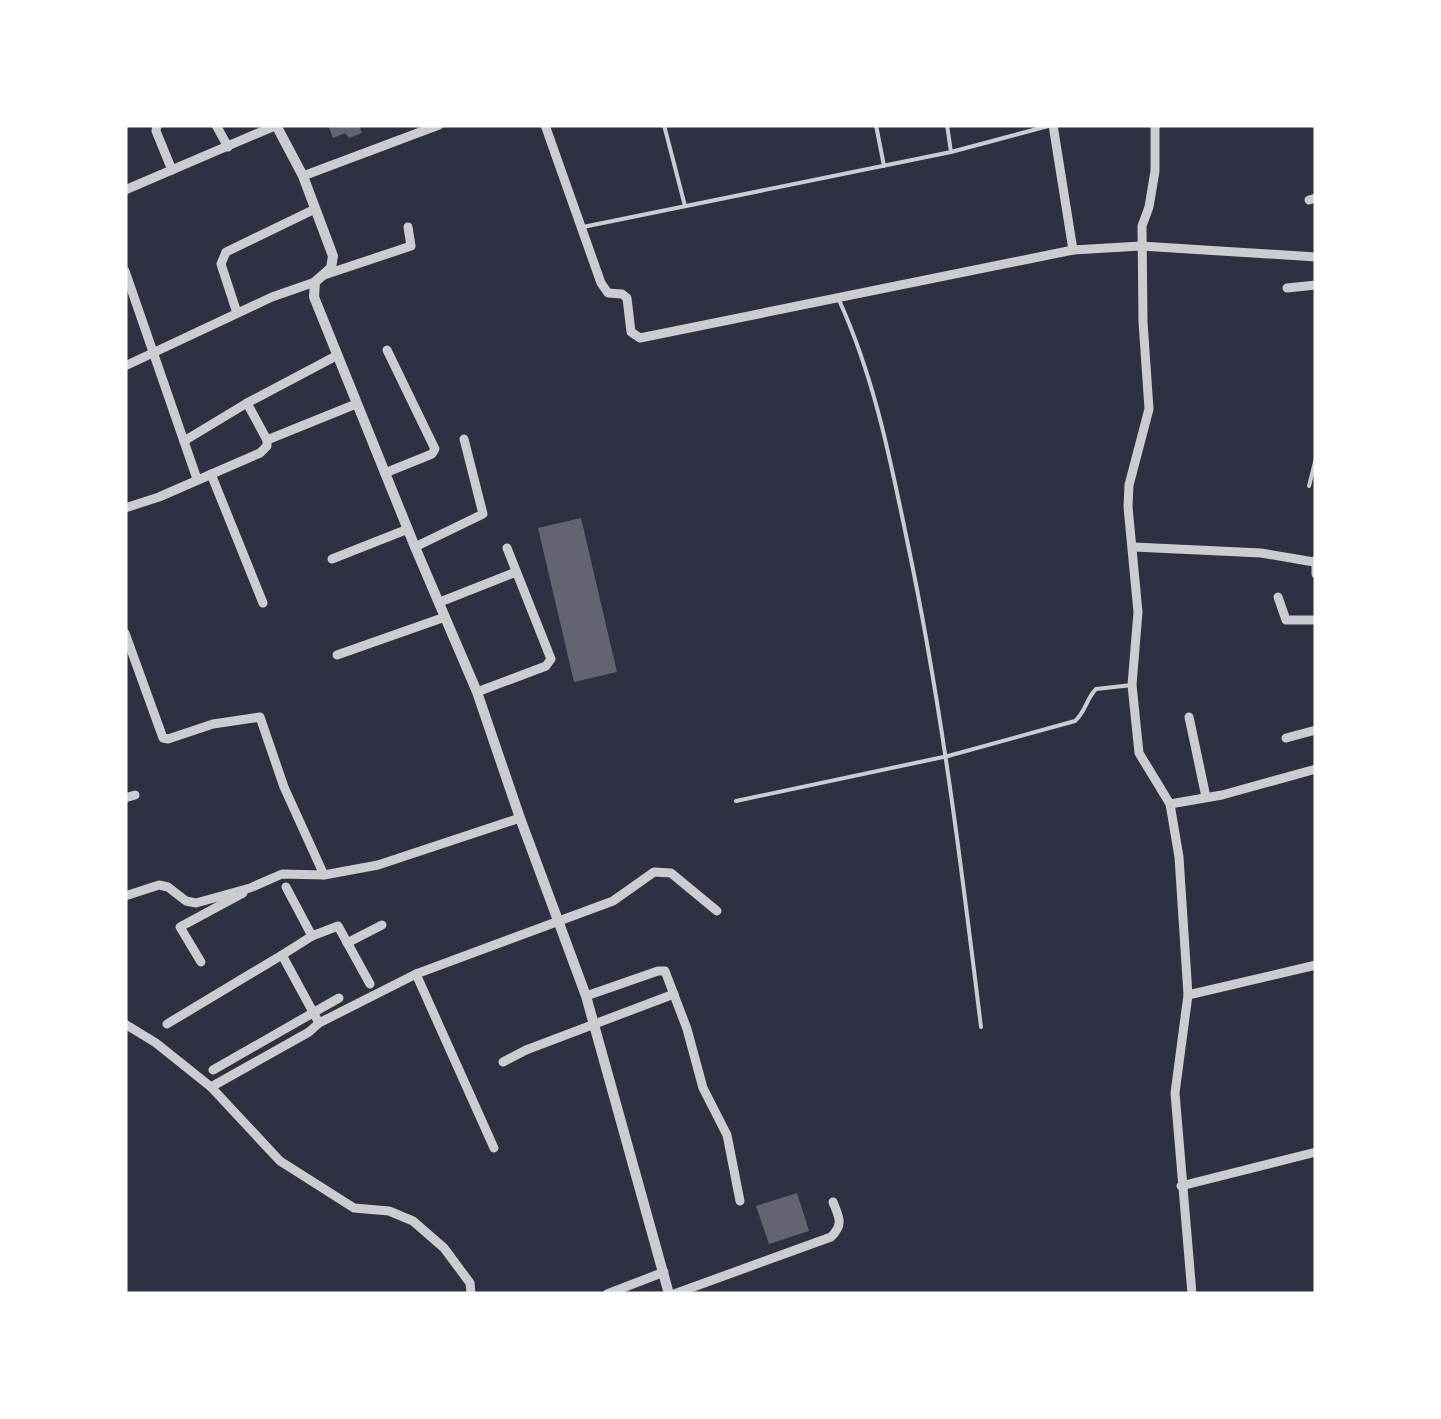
<svg xmlns="http://www.w3.org/2000/svg" width="1441" height="1419" viewBox="0 0 1441 1419" font-family="Lora,serif">
<style>
.building{fill:#626471}
.lines{fill:none;stroke-linecap:round;stroke-linejoin:round}
.service{stroke:#caccd0;stroke-width:4}
.minor{stroke:#caccd0;stroke-width:9}
.tertiary{stroke:#caccd0;stroke-width:10}
</style>
<rect width="100%" height="100%" fill="#2d3142"/>
<g class="building">
<path d="M328,125H359L362,133L349,138L345,133L333,138Z"/>
<path d="M581,518L617,672L574,682L538,528Z"/>
<path d="M797,1193L809,1231L769,1244L756,1206Z"/>
</g>
<g class="lines">
<g class="service">
<path d="M664,125L685,206"/>
<path d="M876,125L884,166"/>
<path d="M947,125L951,152"/>
<path d="M583,227L951,152L1052,125"/>
<path d="M839,300C874,377 890,458 907,540C941,701 961,863 981,1027"/>
<path d="M1309,486L1316,458"/>
<path d="M736,801L948,756L1075,721C1086,711 1086,699 1096,689L1132,685"/>
</g>
<g class="minor">
<path d="M157,125L156,131L172,170"/>
<path d="M216,125L228,147"/>
<path d="M545,125L601,283L608,293L622,294L627,298L631,332L640,338L1073,250L1141,246L1316,257"/>
<path d="M1053,125L1073,250"/>
<path d="M1155,125V171L1149,207L1142,226L1143,322L1149,409L1129,485L1128,507L1138,612L1132,685L1139,753L1170,804L1179,857L1188,995L1175,1093L1192,1294"/>
<path d="M303,176L439,125"/>
<path d="M125,190L277,125"/>
<path d="M1309,200L1316,198"/>
<path d="M125,271L197,479"/>
<path d="M324,275L411,246L408,227"/>
<path d="M1287,288L1316,285"/>
<path d="M237,313L221,264L226,252L315,209"/>
<path d="M125,366L272,297L315,282"/>
<path d="M267,440L356,404"/>
<path d="M184,441L247,403"/>
<path d="M385,473L432,454L435,449L387,350"/>
<path d="M211,474L263,603"/>
<path d="M125,508L159,497L260,453L267,446V440L247,403L336,356"/>
<path d="M415,547L483,514L464,439"/>
<path d="M1134,547L1261,553L1314,562"/>
<path d="M332,559L408,529"/>
<path d="M1316,560V574"/>
<path d="M1278,597L1286,620H1316"/>
<path d="M440,602L516,572"/>
<path d="M125,633L163,738L168,739L213,724L260,717L284,787L324,875"/>
<path d="M337,655L445,617"/>
<path d="M477,692L546,666L551,659L507,548"/>
<path d="M1189,717L1206,797"/>
<path d="M1286,738L1316,730"/>
<path d="M125,798L135,795"/>
<path d="M1170,804L1222,795L1316,769"/>
<path d="M286,887L312,936"/>
<path d="M125,896L159,885L168,887L186,901L196,903L250,888L282,874L324,875L378,865L520,818"/>
<path d="M347,943L382,925"/>
<path d="M201,962L180,927L243,893"/>
<path d="M416,974L494,1148"/>
<path d="M1188,995L1316,965"/>
<path d="M586,996L658,971H665L687,1029L703,1088L727,1135L740,1201"/>
<path d="M319,1023L282,955L312,936L338,926L370,984"/>
<path d="M125,1024L156,1043L211,1087L280,1161L354,1208L389,1211L413,1221L444,1248L470,1283L471,1294"/>
<path d="M167,1024L282,955"/>
<path d="M503,1062L526,1050L674,994"/>
<path d="M213,1070L339,998"/>
<path d="M211,1087L309,1032L319,1023L416,974L613,901L654,872L671,873L717,911"/>
<path d="M1181,1186L1316,1152"/>
<path d="M607,1294L664,1272"/>
<path d="M674,1294L831,1237C844,1224 839,1217 833,1202"/>
</g>
<path class="tertiary" d="M276,125L303,176L333,256L331,268L315,282L314,297L415,547L477,692L520,818L586,996L669,1294"/>
</g>
<rect width="1441" height="1419" fill="none" stroke="#ffffff" stroke-width="255"/>
</svg>
